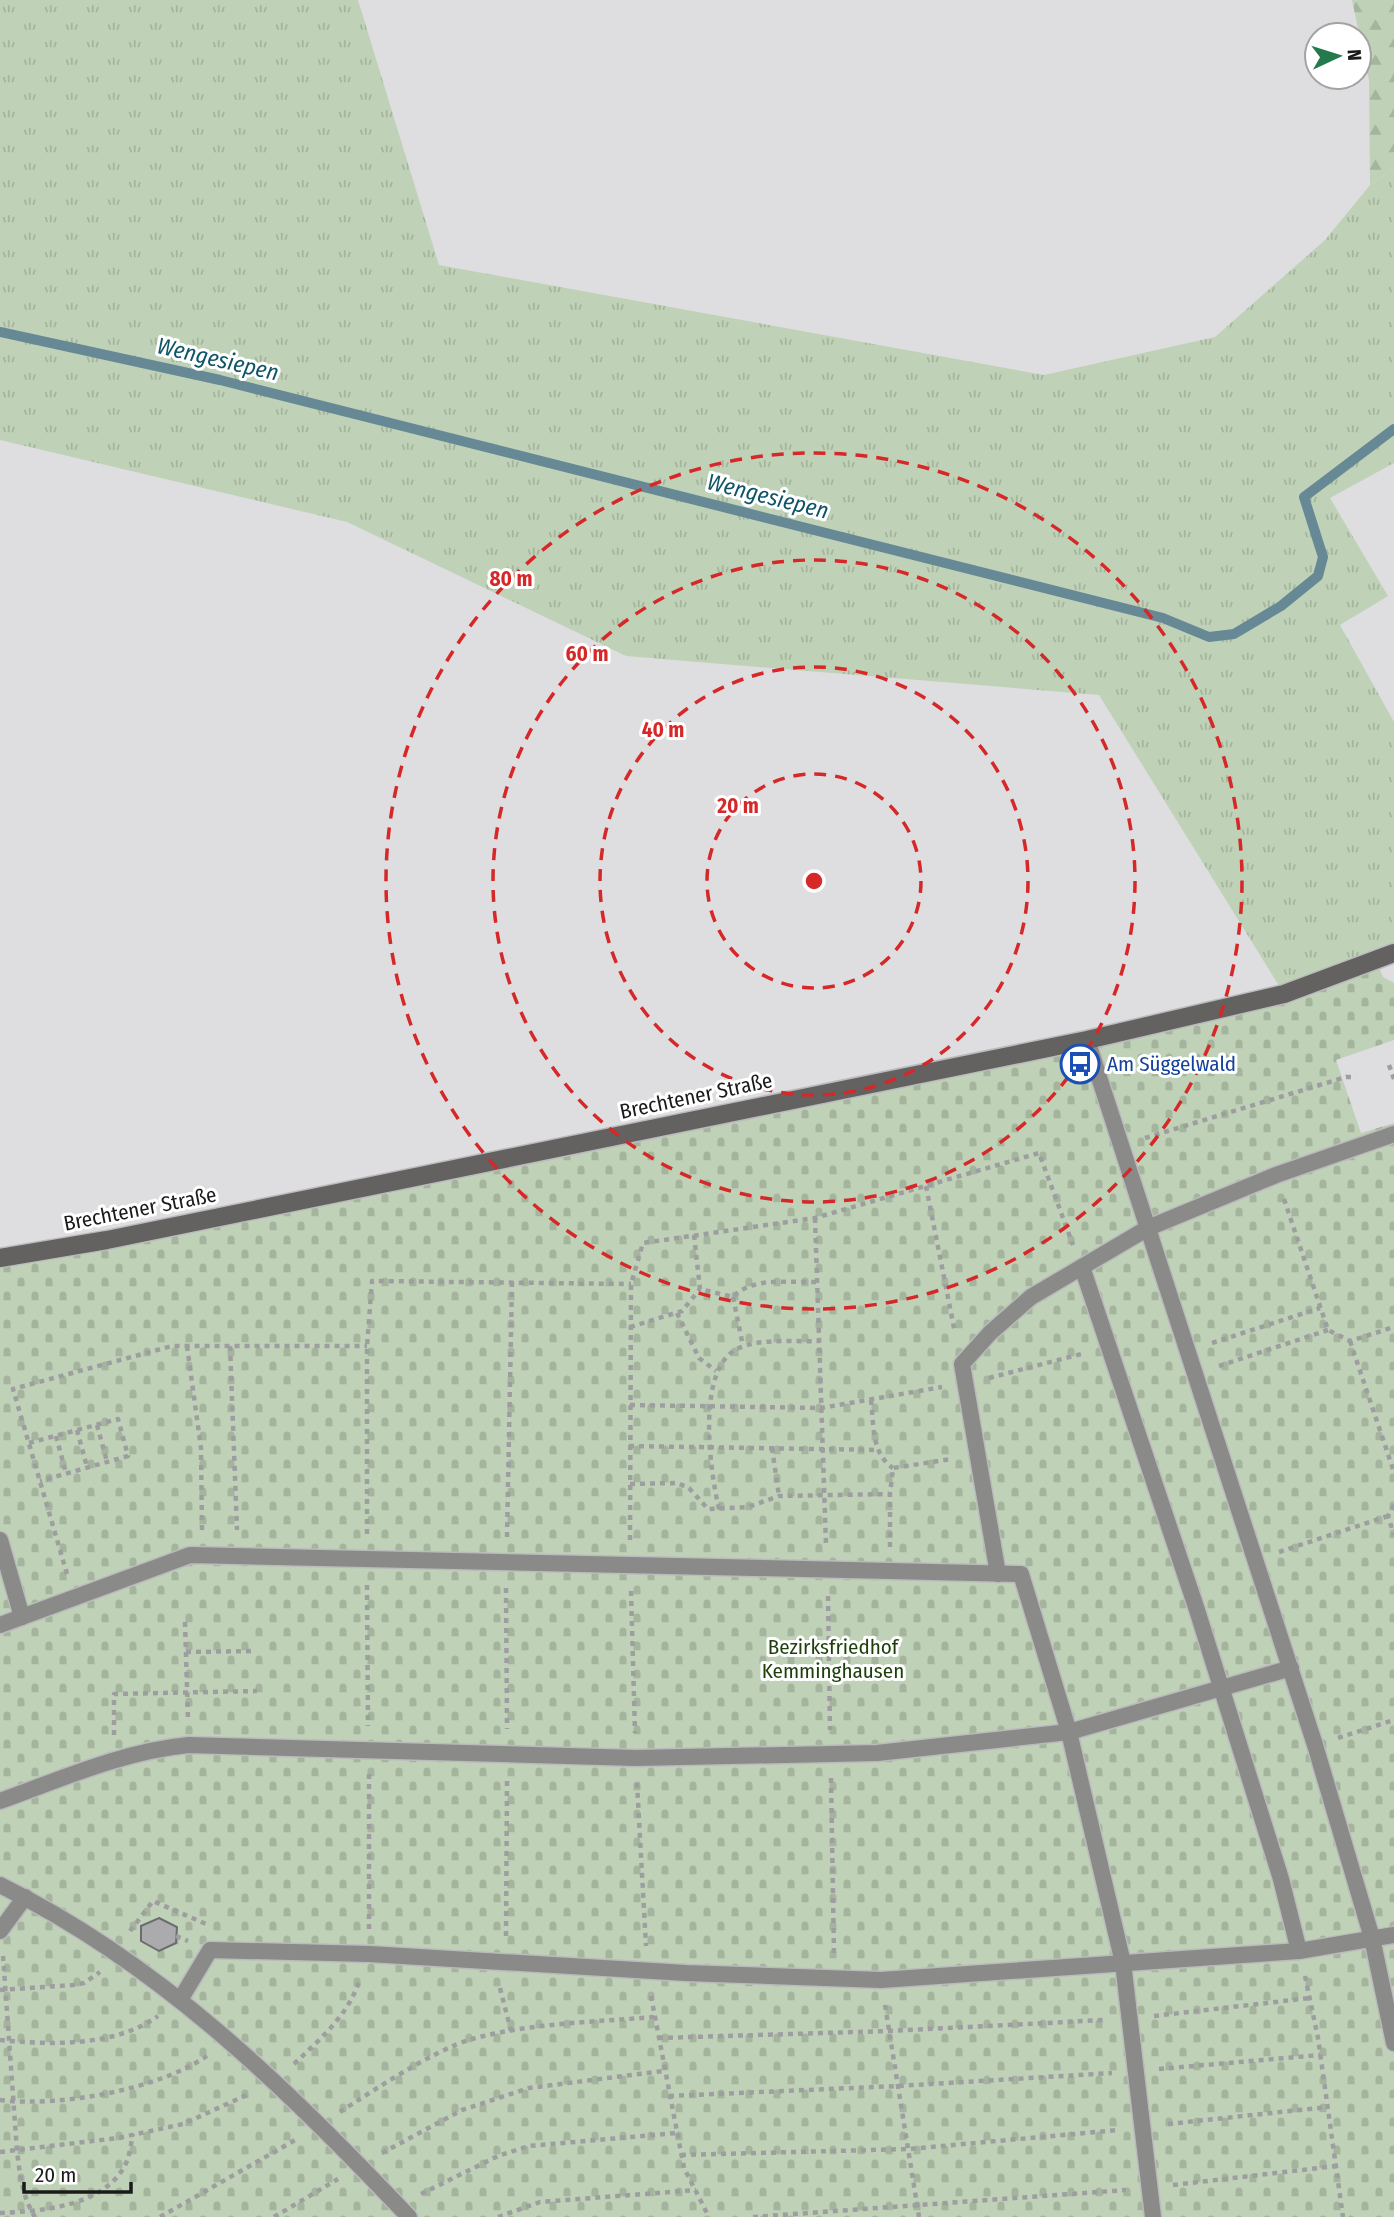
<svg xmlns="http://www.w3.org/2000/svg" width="1394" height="2217" viewBox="0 0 1394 2217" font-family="'Fira Sans Condensed',sans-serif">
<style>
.grass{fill:url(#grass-tufts)}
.forest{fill:url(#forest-firs)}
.cemetery{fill:url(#cemetery-stones)}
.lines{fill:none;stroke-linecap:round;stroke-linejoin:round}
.stream{stroke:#668995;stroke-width:10}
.building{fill:#ababae;stroke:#6b6c6e;stroke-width:2}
.lane-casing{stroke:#bbbbbd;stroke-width:19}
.secondary-casing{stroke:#bbbbbd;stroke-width:21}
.path{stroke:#9e9ea0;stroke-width:4.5;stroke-dasharray:5 5;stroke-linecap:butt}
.lane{stroke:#8a8a89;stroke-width:16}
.secondary{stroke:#636261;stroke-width:18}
.ring{fill:none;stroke:#d62828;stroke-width:3.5;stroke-dasharray:12 9}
.labels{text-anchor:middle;stroke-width:6;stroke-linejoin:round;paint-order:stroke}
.transit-label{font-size:21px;fill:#164399;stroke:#fff;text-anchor:start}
.street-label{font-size:21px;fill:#1a1a1b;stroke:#fff}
.park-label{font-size:21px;fill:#1d3f0a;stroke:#fff}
.water-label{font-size:23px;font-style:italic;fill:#105567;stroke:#fff}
.centre{fill:#d62828;stroke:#fff;stroke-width:3.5}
.ring-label{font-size:21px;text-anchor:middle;font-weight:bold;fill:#d62828;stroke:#fff;stroke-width:6;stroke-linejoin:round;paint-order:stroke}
</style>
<defs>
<pattern id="grass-tufts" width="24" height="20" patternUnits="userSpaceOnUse" patternTransform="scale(1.75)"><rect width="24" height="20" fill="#bfd2b7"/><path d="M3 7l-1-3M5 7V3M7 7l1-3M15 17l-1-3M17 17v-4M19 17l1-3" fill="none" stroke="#a4b49d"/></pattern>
<pattern id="forest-firs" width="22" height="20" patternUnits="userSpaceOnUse" patternTransform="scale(1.75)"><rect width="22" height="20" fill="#bfd2b7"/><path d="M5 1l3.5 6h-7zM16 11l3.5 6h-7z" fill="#a4b49d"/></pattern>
<pattern id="cemetery-stones" width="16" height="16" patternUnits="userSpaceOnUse" patternTransform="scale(1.75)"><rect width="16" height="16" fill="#bfd2b7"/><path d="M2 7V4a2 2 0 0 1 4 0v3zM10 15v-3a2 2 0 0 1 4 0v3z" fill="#a4b49d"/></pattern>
</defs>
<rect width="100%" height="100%" fill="#dedee0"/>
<path class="grass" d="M0,0H358L439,265L1044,375L1215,337L1325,240L1370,185L1394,168V463L1330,498L1388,596L1340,625L1394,722V953L1284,994L1099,695L626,656L347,522L0,440Z"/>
<path class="forest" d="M1352,0H1394V168L1370,185L1369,80Z"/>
<path class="cemetery" d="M1376,960L1383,977L1394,983V1040L1336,1060L1361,1133L1394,1123V2217H0V1258L1105,1036Z"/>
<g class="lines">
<path class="stream" d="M0,332L220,380L1163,618L1209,637L1234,634L1281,606L1318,576L1323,557L1304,497L1394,429"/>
</g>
<path class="building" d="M159,1918L177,1927L176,1943L159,1951L141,1941V1926Z"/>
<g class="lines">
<defs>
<g id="lane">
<path d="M1087,1040L1315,1745L1372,1938L1394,2043"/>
<path d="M1082,1267L1197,1610L1281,1879L1299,1951"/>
<path d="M0,1540L22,1617"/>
<path d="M998,1574L962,1364L990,1333L1031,1297L1148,1228L1276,1175L1394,1134"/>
<path d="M0,1625L190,1555L1021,1574L1069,1732L1123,1963L1153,2217"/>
<path d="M0,1801C61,1779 124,1751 189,1745L636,1758L877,1753L1069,1732L1291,1668"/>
<path d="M0,1885C161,1964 287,2089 409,2217"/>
<path d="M0,1931L25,1897"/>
<path d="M180,2000L210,1950L369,1954L686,1973L881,1980L1299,1951L1394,1935"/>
</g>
<path id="secondary" d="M0,1258L107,1240L1087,1040L1284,994L1394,953"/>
</defs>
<use href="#lane" class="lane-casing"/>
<use href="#secondary" class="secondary-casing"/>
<g class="path">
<path d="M1389,1065L1394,1079"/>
<path d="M1145,1138L1346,1077H1356"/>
<path d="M926,1186L955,1333"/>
<path d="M1284,1199L1328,1330L1350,1341L1394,1327"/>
<path d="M815,1218L826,1545"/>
<path d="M694,1235L700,1289L733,1297C753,1276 790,1283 817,1282"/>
<path d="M733,1297L743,1346"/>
<path d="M677,1313L699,1358L716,1371"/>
<path d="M630,1327L682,1311L700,1289"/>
<path d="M1350,1341L1394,1472"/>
<path d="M1212,1343L1320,1308"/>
<path d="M187,1346L201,1448L202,1530"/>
<path d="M230,1346L237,1530"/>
<path d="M1219,1366L1328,1330"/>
<path d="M989,1378L1085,1353"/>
<path d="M871,1400C874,1425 871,1453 893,1468"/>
<path d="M630,1405L821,1408L942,1387"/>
<path d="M97,1425L107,1462"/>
<path d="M77,1430L87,1467"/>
<path d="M56,1436L66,1473"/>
<path d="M29,1443L118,1419L128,1456L40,1481"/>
<path d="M629,1446L878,1450"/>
<path d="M772,1448L779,1496"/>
<path d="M630,1484L677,1483L689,1488L708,1509L748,1507L779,1496L890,1494"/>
<path d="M1394,1505L1388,1516L1394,1535"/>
<path d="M719,1509C710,1471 695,1367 739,1348C762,1338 794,1342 819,1341"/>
<path d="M367,1534V1346L372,1281L631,1284"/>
<path d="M507,1537L512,1282"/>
<path d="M630,1540L631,1284L643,1243L815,1218L1039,1153L1073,1245"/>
<path d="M890,1547V1494L893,1468L952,1459"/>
<path d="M1279,1552L1388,1516"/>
<path d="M67,1574L13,1389L172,1346H367"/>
<path d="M367,1585L368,1726"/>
<path d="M506,1588L507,1729"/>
<path d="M631,1591L635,1733"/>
<path d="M828,1596L830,1730"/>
<path d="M185,1622L188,1720"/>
<path d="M186,1652L256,1651"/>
<path d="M114,1735V1694L257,1691"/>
<path d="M1338,1738L1394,1720"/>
<path d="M369,1774V1929"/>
<path d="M831,1778L834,1954"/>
<path d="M637,1783L646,1946"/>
<path d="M130,1931L153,1901L206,1924"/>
<path d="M176,1936L188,1941"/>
<path d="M506,1936L507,1780"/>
<path d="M3,1956L17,2151C20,2175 22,2196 35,2217"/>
<path d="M1305,1976L1318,2038L1343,2217"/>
<path d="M500,1988L511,2031"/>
<path d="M0,1990L73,1985L84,1983L100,1972"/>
<path d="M651,1996L684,2168L709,2217"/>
<path d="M885,2005L919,2217"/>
<path d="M1154,2016L1310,1998"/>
<path d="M658,2038L890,2031L1104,2020"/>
<path d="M0,2040C51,2045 115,2047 158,2016"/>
<path d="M294,2064C321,2038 348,2016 360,1979"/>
<path d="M1159,2069L1320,2055"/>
<path d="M669,2096L898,2086L1112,2073"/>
<path d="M0,2100C60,2107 157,2090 207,2056"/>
<path d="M340,2112C374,2090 434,2050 472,2039C531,2023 594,2022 654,2017"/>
<path d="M1168,2124L1328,2107"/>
<path d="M0,2152L118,2138L183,2124L249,2094"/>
<path d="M382,2153L462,2110L529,2088L663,2071"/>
<path d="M681,2155L909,2149L1118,2130"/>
<path d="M1173,2185L1336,2166"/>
<path d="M421,2194L498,2156L529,2146L677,2133"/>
<path d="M0,2213C42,2211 107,2207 127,2161C130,2153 131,2143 133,2134"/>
<path d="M160,2217L297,2139"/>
<path d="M274,2217L338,2179"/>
<path d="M498,2217L540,2202L696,2190"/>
<path d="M753,2217L1126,2190"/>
</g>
<use href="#lane" class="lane"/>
<use href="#secondary" class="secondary"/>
</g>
<g class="ring">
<circle cx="814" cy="881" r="107"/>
<circle cx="814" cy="881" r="214"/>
<circle cx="814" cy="881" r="321"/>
<circle cx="814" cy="881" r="428"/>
</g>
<defs>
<symbol id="bus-ring" viewBox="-11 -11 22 22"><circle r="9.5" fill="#fff" stroke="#1a4fb4" stroke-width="1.5"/><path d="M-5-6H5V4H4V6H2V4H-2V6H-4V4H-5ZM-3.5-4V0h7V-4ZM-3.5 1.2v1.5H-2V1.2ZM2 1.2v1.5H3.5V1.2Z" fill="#1a4fb4"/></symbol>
</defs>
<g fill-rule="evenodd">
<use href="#bus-ring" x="1058" y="1042" width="44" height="44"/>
</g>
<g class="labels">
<g class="transit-label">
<text x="1107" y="1071">Am Süggelwald</text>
</g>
<g class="street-label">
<text transform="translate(696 1096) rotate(-12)" y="7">Brechtener Straße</text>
<text transform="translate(140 1209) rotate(-11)" y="7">Brechtener Straße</text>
</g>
<g class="park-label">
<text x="833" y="1654">Bezirksfriedhof<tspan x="833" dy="24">Kemminghausen</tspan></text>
</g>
<g class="water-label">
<text transform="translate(218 359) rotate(13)" y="8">Wengesiepen</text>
<text transform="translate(768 496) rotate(14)" y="8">Wengesiepen</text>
</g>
</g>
<circle cx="814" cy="881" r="10" class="centre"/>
<g class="ring-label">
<text x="511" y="586">80 m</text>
<text x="587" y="661">60 m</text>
<text x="663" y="737">40 m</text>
<text x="738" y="813">20 m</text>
</g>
<g transform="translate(1338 56) rotate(86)"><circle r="33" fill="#ffffff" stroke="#a3a3a4" stroke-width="2"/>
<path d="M0-5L12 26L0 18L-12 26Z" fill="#257a4d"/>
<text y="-10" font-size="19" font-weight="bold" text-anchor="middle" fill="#1a1a1b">N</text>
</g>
<path d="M24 2182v10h107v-10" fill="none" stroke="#1a1a1b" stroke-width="3.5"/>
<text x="35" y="2182" font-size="21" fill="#1a1a1b" stroke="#ffffff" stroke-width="5" paint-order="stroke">20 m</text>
</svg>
